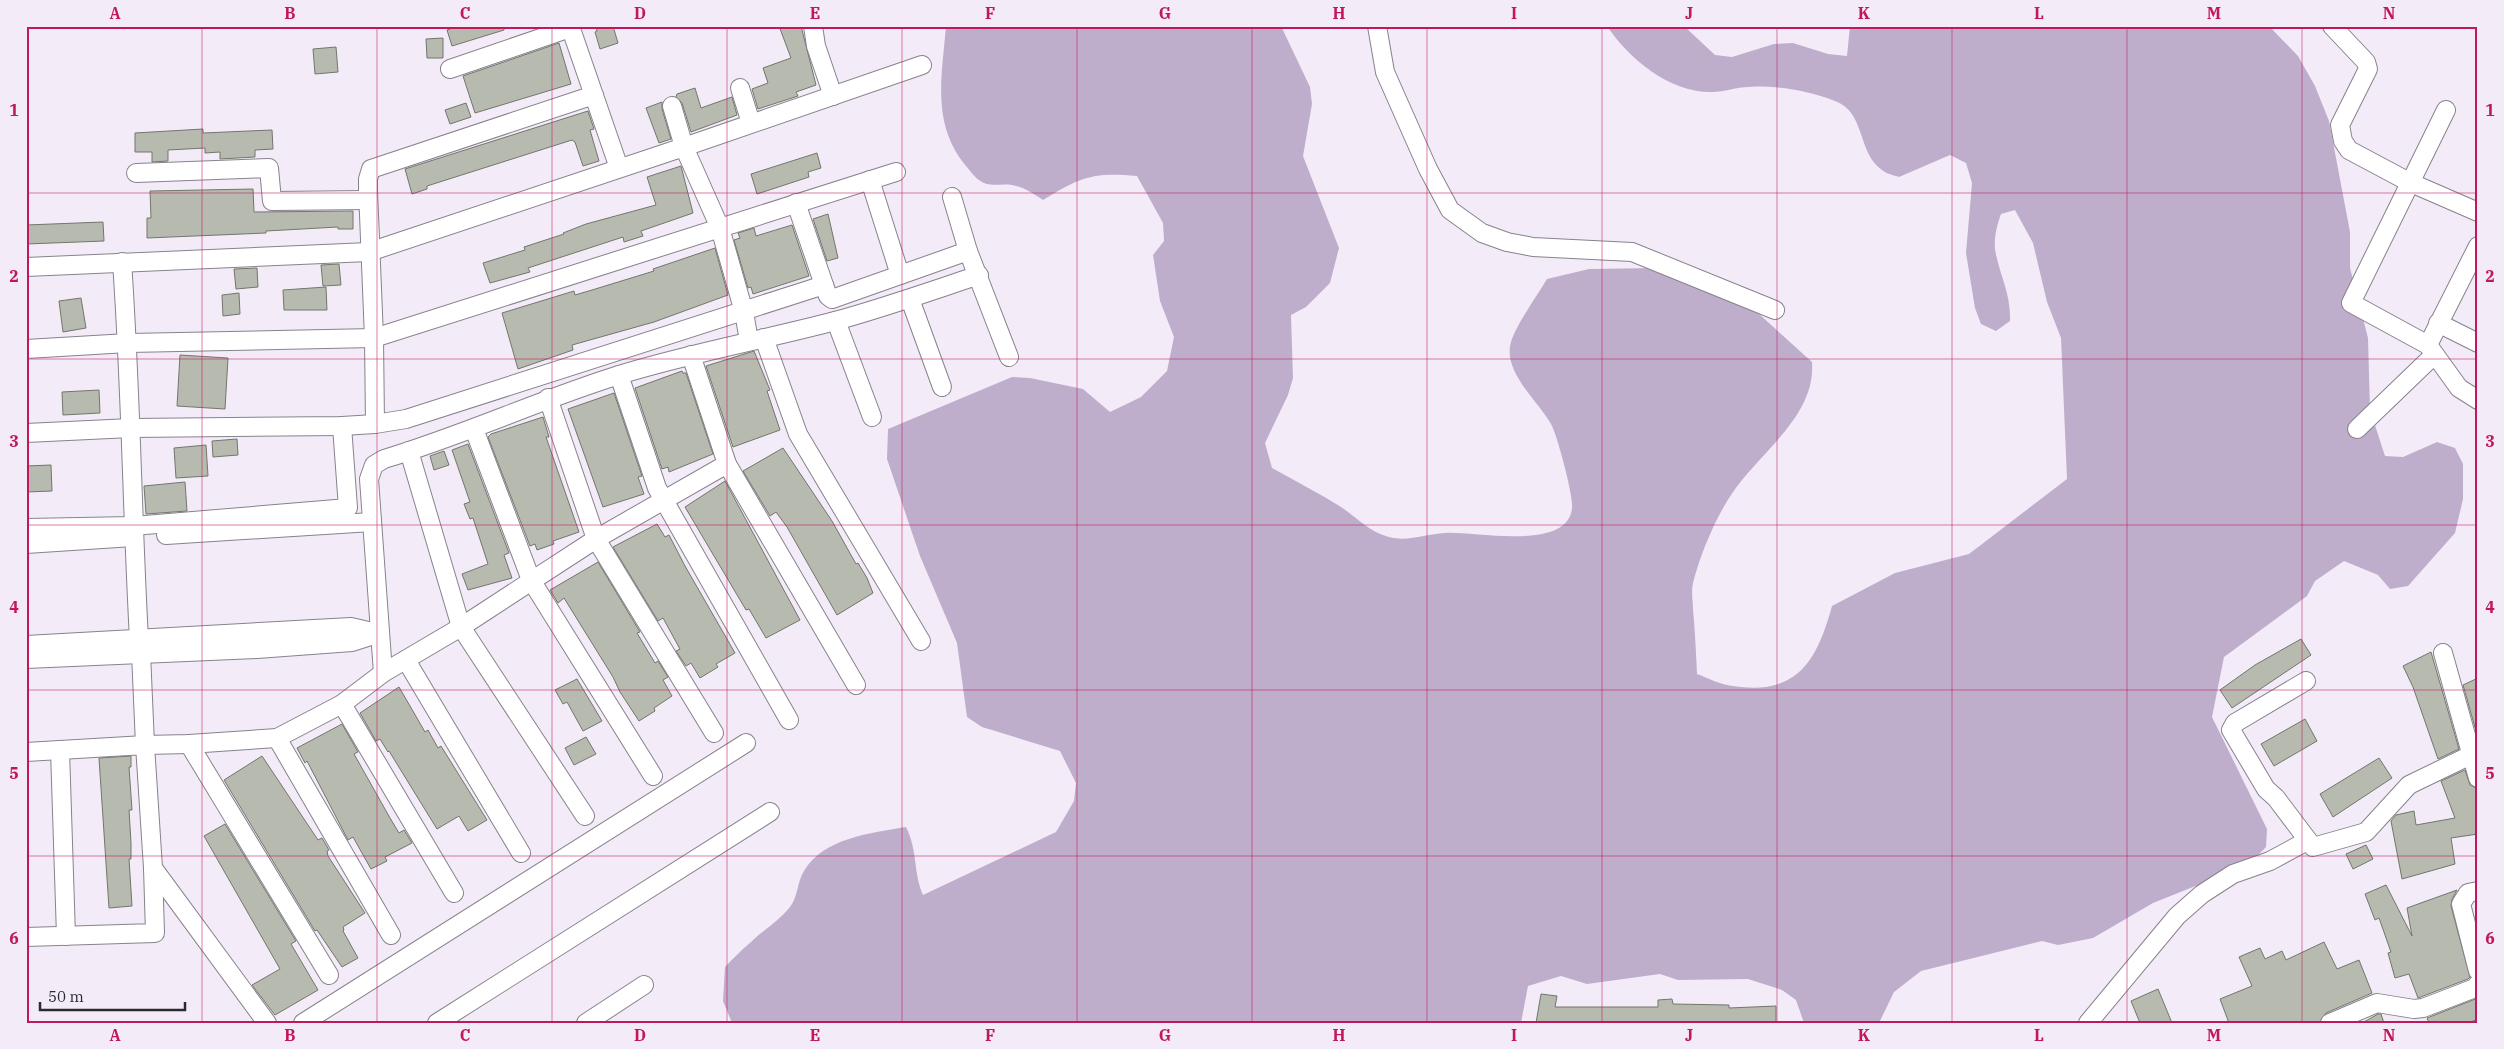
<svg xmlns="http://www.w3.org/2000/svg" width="2504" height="1049" viewBox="0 0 2504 1049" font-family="'IBM Plex Serif',serif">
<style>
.forest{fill:#bfadcc}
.building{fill:#b7bbaf;stroke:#72766b}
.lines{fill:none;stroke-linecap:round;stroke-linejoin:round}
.minor-casing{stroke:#88828c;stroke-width:20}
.minor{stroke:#fff;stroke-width:18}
.grid{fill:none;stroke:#c2185b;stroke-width:1;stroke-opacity:0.55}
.neatline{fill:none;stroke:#c2185b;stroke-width:2}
.grid-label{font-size:16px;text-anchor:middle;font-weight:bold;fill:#c2185b}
</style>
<rect width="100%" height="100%" fill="#f3ecf8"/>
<path class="forest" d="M946,26H1281L1310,87L1312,104L1303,156L1339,248L1330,283L1306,307L1291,315L1293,378L1288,395L1265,443L1272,468C1295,481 1319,493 1341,507C1358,518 1369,532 1389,537C1408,542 1426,534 1445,533C1474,531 1568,552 1572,508C1574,498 1557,434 1551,424C1538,401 1502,371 1511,342C1516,325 1537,296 1547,279L1589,269L1655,268L1759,314L1812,362C1816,417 1759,452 1731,495C1715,519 1700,555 1693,583C1691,591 1693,601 1693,609C1695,631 1696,653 1697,674C1708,678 1721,685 1733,686C1798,696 1817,660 1832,606L1895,573L1969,554L2067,479L2061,338L2047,302L2033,243L2015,210L2001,214C1997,225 1994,237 1995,249C1999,275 2011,292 2010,321L1996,331L1981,324L1975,308L1966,253L1972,183L1966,163L1950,155L1899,177C1894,175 1886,174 1882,170C1857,153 1866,112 1835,101C1809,91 1778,85 1749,87C1737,87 1724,92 1712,92C1670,93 1629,59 1607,26H1684L1715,55L1732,57L1774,44L1793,43L1828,54L1847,56L1850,26H2269L2298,56L2315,86L2329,121L2350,232V268L2368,338L2370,410L2385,456L2403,457L2437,442L2455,448L2463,464V499L2455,533L2408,586L2390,589L2378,575L2344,561L2315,581L2307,596L2224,657L2212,717L2267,829L2266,847L2248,865L2153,903L2093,938L2058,945L2042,941L1921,971L1894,992L1879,1023H1804L1796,1000L1782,990L1748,979L1678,980L1660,974L1587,984L1561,976L1528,986L1521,1023H732L723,1001L725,967C733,959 741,950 750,943C763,930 778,922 790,907C798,897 797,882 804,871C823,838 871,833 906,827C918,851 913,872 923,895L1056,832L1074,801L1076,783L1060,751L982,727L967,717L957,643L920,556L887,459L888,429L1012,377L1030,378L1083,389L1110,412L1141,397L1167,371L1174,337L1160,301L1153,255L1164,241L1163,223L1137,176C1092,172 1081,177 1043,200C1033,194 1024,187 1012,185C1000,183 989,188 979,180C974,177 970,170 966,166C931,124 942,76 946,26Z"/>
<g class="building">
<path d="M458,26H504V30L452,46L447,30Z"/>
<path d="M596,26H613L618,43L600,49L595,32L597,31Z"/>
<path d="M779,26H801L816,85L796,92L798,96L758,109L752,89L768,83L763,68L791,58Z"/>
<path d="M443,38V58H427L426,39Z"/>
<path d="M559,43L571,84L475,113L463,76Z"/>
<path d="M336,47L338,72L315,74L313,49Z"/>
<path d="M695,88L701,108L732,97L737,115L691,132L682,103L676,97L677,94Z"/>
<path d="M662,102V109L671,139L659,143L646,108Z"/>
<path d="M466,103L471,117L450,124L445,110Z"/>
<path d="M588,111L594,129L590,130L599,161L583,166L575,142L572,140L427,186V189L412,194L405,169Z"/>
<path d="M203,129V133L272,130L273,149L255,150V157L220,159V152L205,153V148L168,150V161L152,162V152H135V133Z"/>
<path d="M817,153L821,168L808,172L809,177L757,194L751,174Z"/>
<path d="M681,166L693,213L641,231L643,236L624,242L623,237L528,268L530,272L490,283L483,263L525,250L524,247L564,234L563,233L586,224L656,205L647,177Z"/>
<path d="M253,189L254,212L353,211V229H338V227L266,231V233L147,238V218H151L150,191Z"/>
<path d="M828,214L838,258L827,261L813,219Z"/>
<path d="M103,222L104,241L26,244V225Z"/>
<path d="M792,225L809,276L753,294L751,287L748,288L734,240L740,238L738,233L754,228L756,236Z"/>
<path d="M715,248L728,295L654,322L572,345L573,350L518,369L502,313L574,291L575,295L592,290L654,271L653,269Z"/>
<path d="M339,264L341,285L323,286L321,265Z"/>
<path d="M257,268L258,287L236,289L234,269Z"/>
<path d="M326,287L327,310H284L283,290Z"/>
<path d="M239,293L240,314L223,316L222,295Z"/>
<path d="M81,298L86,328L63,332L59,301Z"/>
<path d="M754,351L770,390L767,391L780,430L733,447L706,366Z"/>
<path d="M180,355L228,358L225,409L177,406Z"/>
<path d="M682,371L683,373H686L713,454L669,472L668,467L662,469L635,388Z"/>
<path d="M99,390L100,413L63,415L62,392Z"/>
<path d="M614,393L642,476L638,477L644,494L603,507L568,409Z"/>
<path d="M543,417L549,437H546L579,532L553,541L554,544L537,550L535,544L530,546L488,437L491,434Z"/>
<path d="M237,439L238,455L213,457L212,441Z"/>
<path d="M468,444L509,553L504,555L512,578L468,590L462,574L488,564L473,518L470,519L464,504L470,502L452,450Z"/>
<path d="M206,445L208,476L176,478L174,448Z"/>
<path d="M783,448L832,521L856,564L858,563L867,578L873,593L837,615L787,527L776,512L770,516L743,471Z"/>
<path d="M444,451L449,465L434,470L430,456Z"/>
<path d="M51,465L52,491L26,492V466Z"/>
<path d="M725,481L800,620L766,638L749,609L746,610L685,507Z"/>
<path d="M185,482L187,511L146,514L144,486Z"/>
<path d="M657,524L665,537L669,535L685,566L735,653L716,664L718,667L700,678L691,663L686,666L676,651L680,649L663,618L658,621L613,547Z"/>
<path d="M598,562L640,632L637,633L655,663L658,661L668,677L663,680L672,696L654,708L655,711L639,721L620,692L613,677L564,598L558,603L550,590Z"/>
<path d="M2301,639L2311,655L2232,708L2220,690L2255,665Z"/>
<path d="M2431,652L2459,749L2438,759L2413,687L2403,666Z"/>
<path d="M2478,678V738L2463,685Z"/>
<path d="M577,679L602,721L583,731L567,702L563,704L555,690Z"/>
<path d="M399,687L425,732L428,730L438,748L441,746L487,820L468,831L459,816L437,829L389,751L388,752L380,739L376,741L360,713Z"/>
<path d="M2305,719L2317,741L2274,766L2261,744Z"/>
<path d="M342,724L358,752L354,754L390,818L399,833L404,830L412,843L385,857L387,861L371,869L353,837L348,840L307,761L305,763L297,748Z"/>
<path d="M586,737L596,754L574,765L565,748Z"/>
<path d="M131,756V767H129L132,810H129L131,843V859H129L132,906L109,908L99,758Z"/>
<path d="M262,756L318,840L322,838L329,850L327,851L328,856L365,913L343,927L344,930L343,931L358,958L342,967L317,930L315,931L224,780Z"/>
<path d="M2379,758L2392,778L2333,817L2320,794Z"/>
<path d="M2465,770L2470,785L2476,788L2478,834L2451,838L2455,864L2402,879L2391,821L2396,815L2414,811L2416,825L2455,818L2441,781Z"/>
<path d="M225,824L296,941L291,944L318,990L275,1015L252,985L280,969L204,836Z"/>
<path d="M2366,845L2373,859L2353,869L2346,854Z"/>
<path d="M2386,885L2412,936L2407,908L2457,890L2452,899L2451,906L2470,977L2468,979L2418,998L2409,974L2395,978L2388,953L2391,952L2379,918L2375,920L2365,894Z"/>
<path d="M2324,942L2337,969L2359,960L2372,993L2326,1013L2320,1023H2229L2220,999L2252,986L2239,957L2260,948L2265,959L2282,951L2286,960Z"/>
<path d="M2158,989L2172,1023H2140L2131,1001Z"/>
<path d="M1541,994L1557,996L1555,1007H1658V1000L1672,999L1673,1004L1729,1005V1008L1776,1006V1023H1536Z"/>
<path d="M2478,998V1019L2468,1023H2429L2427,1018Z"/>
<path d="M2378,1014H2381L2384,1023H2362Z"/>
</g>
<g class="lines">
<defs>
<g id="minor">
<path d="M570,26L619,168"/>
<path d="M813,26L816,46L833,96"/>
<path d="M1377,26L1385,72L1428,169L1450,210L1482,233L1507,242L1533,247L1632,252L1775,310"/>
<path d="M2332,26L2366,62L2368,69L2340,125L2343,141L2349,150L2409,182L2478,212"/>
<path d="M450,69L570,28"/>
<path d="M740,88L751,123"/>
<path d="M672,106L684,147L720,228L744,312L749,341"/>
<path d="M136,173L269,168L272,201L368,200"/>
<path d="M870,180L900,275"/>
<path d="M952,197L968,251"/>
<path d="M796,203L824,285"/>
<path d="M2478,246L2428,345L2459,388L2478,400"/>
<path d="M122,262C131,388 132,514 139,639"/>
<path d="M26,267L369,252L684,147L922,65"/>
<path d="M910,299L942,387"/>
<path d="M836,321L872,417"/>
<path d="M2438,323L2478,343"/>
<path d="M764,338L798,434L921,641"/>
<path d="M2428,345L2351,303L2446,110"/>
<path d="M26,349L128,343L374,338L368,190V179L371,169L594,95"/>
<path d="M691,355L727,464L856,685"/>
<path d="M619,375L657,488L789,720"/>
<path d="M548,398L596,539L714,733"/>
<path d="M375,424L374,338L896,172"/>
<path d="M474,429L531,580L653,776"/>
<path d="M2357,429L2434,355"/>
<path d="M26,433L131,428L342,426L375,424L406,419L824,285L828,296L832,299L968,251L1009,357"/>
<path d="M409,451L461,627L585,816"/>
<path d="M26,528L133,526L348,508L342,426"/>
<path d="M166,535L372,522"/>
<path d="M26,544L133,537"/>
<path d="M26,645L351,627L377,633"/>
<path d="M141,653L145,745L189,744L277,738L342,704L383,673L461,627L596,539L727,464"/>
<path d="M2443,653L2478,778"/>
<path d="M26,659L257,649L352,642L380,633"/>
<path d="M406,660L521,853"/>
<path d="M383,673L369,479L374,465L384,459C464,435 539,400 619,375C690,353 763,340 835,321C883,308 931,291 979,275"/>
<path d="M2306,681L2235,723L2231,730L2266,789L2276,798L2313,847L2366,832L2409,785L2471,755"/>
<path d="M342,704L454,893"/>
<path d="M277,738L391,935"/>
<path d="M189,744L329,975"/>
<path d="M60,750L66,936"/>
<path d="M26,752L145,745L153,868L267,1023"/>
<path d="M2478,891L2468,893L2461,904L2478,971"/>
<path d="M26,937L155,933L153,868"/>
<path d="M303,1023L746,743"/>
<path d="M437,1023L770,812"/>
<path d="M586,1023L644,985"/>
<path d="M2088,1023L2177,916L2202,894L2233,874L2270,861L2307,841"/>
<path d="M2330,1023L2377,1003L2414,1009L2423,1008L2475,988L2478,984"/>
</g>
</defs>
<use href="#minor" class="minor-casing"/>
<use href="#minor" class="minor"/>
</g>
<path class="grid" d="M202,26V1023M377,26V1023M552,26V1023M727,26V1023M902,26V1023M1077,26V1023M1252,26V1023M1427,26V1023M1602,26V1023M1777,26V1023M1952,26V1023M2127,26V1023M2302,26V1023M26,193H2478M26,359H2478M26,525H2478M26,690H2478M26,856H2478"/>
<rect width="2504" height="1049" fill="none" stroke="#f3ecf8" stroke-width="55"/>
<path d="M40 1002v8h145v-8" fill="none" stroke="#2c292e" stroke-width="2.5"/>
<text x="48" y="1002" font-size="15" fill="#2c292e" stroke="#f3ecf8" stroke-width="4" paint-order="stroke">50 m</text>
<rect x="28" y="28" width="2448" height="994" class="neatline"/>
<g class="grid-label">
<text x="115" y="19">A</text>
<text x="290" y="19">B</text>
<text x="465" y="19">C</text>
<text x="640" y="19">D</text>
<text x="815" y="19">E</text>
<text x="990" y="19">F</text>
<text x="1165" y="19">G</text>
<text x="1339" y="19">H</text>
<text x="1514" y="19">I</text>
<text x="1689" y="19">J</text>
<text x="1864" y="19">K</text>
<text x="2039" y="19">L</text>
<text x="2214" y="19">M</text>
<text x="2389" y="19">N</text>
<text x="14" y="116">1</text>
<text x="2490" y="116">1</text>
<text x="14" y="282">2</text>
<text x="2490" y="282">2</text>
<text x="14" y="447">3</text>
<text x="2490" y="447">3</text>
<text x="14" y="613">4</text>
<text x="2490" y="613">4</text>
<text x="14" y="779">5</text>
<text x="2490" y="779">5</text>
<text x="14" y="944">6</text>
<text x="2490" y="944">6</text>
<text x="115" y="1041">A</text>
<text x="290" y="1041">B</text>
<text x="465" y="1041">C</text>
<text x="640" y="1041">D</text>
<text x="815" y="1041">E</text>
<text x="990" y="1041">F</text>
<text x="1165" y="1041">G</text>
<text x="1339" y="1041">H</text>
<text x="1514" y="1041">I</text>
<text x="1689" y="1041">J</text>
<text x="1864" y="1041">K</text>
<text x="2039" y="1041">L</text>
<text x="2214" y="1041">M</text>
<text x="2389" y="1041">N</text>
</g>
</svg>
